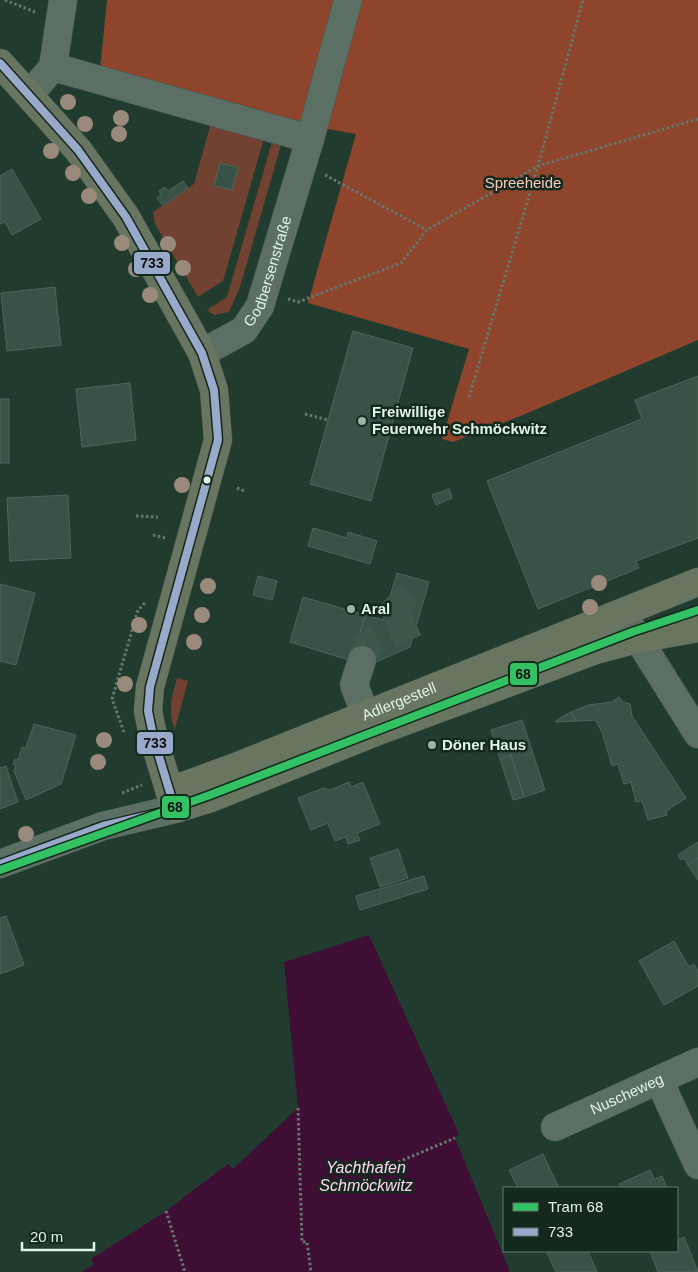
<svg xmlns="http://www.w3.org/2000/svg" width="698" height="1272" viewBox="0 0 698 1272" font-family="Helvetica,sans-serif">
<style>
.green{fill:#714231}
.forest{fill:#8e452b}
.water{fill:#3e0e35}
.building{fill:#385248;stroke:#4c655c}
.lines{fill:none;stroke-linecap:round;stroke-linejoin:round}
.minor-tunnel{stroke:#3d584a;stroke-width:28;stroke-dasharray:28 14;stroke-linecap:butt}
.minor-casing{stroke:#43584d;stroke-width:29}
.major-casing{stroke:#43584d;stroke-width:29}
.path{stroke:#66776d;stroke-width:3;stroke-dasharray:2.5 2.5;stroke-linecap:butt}
.minor{stroke:#5c6f64;stroke-width:28}
.major{stroke:#687661;stroke-width:28}
.bus-1-casing{stroke:#14291d;stroke-width:11}
.bus-1{stroke:#99a9ca;stroke-width:8}
.tram-1-casing{stroke:#14291d;stroke-width:11}
.tram-1{stroke:#33c263;stroke-width:8}
.tree{fill:#9a8a7b}
.poi-dot{fill:#9bb5a6;stroke:#14291d;stroke-width:2}
.bus-dot{fill:#dcf6e6;stroke:#14291d;stroke-width:2}
.labels{text-anchor:middle;stroke-width:5;stroke-linejoin:round;paint-order:stroke}
.park-label{font-size:15px;fill:#fdcaba;stroke:#14291d}
.street-label{font-size:15px;fill:#dcf6e6;stroke:#14291d}
.poi-label{font-size:15px;font-weight:bold;fill:#dcf6e6;stroke:#14291d;text-anchor:start}
.water-label{font-size:16px;font-style:italic;fill:#ffd3f1;stroke:#14291d}
.line-badge{stroke:#14291d;stroke-width:2}
.pale-badge-label{font-size:14px;text-anchor:middle;font-weight:bold;fill:#111}
</style>
<rect width="100%" height="100%" fill="#213c2e"/>
<g class="green">
<path d="M211,123L264,138L223,281L198,297L155,224L153,212L194,184Z"/>
<path d="M272,142L281,145L240,287L229,312L214,315L207,310L227,297Z"/>
<path d="M177,678L188,681L175,729C167,712 172,695 177,678Z"/>
</g>
<path class="forest" d="M107,0H698V340L523,415L453,442L442,439L469,349L308,303L356,134L265,118L100,70Z"/>
<path class="water" d="M369,935L459,1134L455,1138L510,1272H81L94,1265L91,1259L166,1211L228,1164L233,1169L298,1108L284,962Z"/>
<g class="building">
<path d="M220,163L238,167L232,190L214,186Z"/>
<path d="M12,169L41,219L12,235L5,222L0,224V176Z"/>
<path d="M183,181L188,188L163,206L157,198L161,195L159,191L165,187L168,191Z"/>
<path d="M55,287L61,345L7,351L1,293Z"/>
<path d="M353,331L413,348L371,501L310,484Z"/>
<path d="M698,376V538L636,561L639,568L538,609L487,481L642,419L635,400Z"/>
<path d="M130,383L136,440L82,447L76,389Z"/>
<rect x="0" y="399" width="9" height="64"/>
<path d="M449,489L452,498L436,505L432,495Z"/>
<path d="M68,495L71,558L10,561L7,498Z"/>
<path d="M313,528L347,538L348,532L377,541L370,564L308,546Z"/>
<path d="M397,573L429,582L410,647L374,663L353,657L365,615L383,620Z"/>
<path d="M258,576L277,581L272,600L253,595Z"/>
<path d="M0,584L35,593L16,665L0,661Z"/>
<path d="M303,597L365,615L352,661L290,642Z"/>
<path d="M619,697L623,702L630,704L632,716L686,798L666,811L667,815L648,820L642,801L636,802L631,782L624,784L618,764L612,766L602,732L595,720L577,721L571,712L588,705L612,702Z"/>
<path d="M571,712L577,721L555,722L562,717Z"/>
<path d="M522,720L545,790L524,797L511,755L500,759L491,730Z"/>
<path d="M34,724L76,735L61,784L26,800L14,771L16,765L13,764L15,759L18,760L22,747L26,748Z"/>
<path d="M511,755L524,797L513,800L500,759Z"/>
<path d="M6,766L18,802L0,809V768Z"/>
<path d="M349,782L351,787L363,782L380,824L357,833L360,840L348,844L346,837L335,841L328,823L311,830L298,798L323,788L330,790Z"/>
<path d="M698,842V858L688,865L684,858L681,860L678,855Z"/>
<path d="M398,849L408,878L380,887L370,858Z"/>
<path d="M698,858V880L688,865Z"/>
<path d="M424,876L428,889L360,910L356,896Z"/>
<path d="M6,916L24,965L0,974V918Z"/>
<path d="M674,941L689,967L694,964L698,971V986L664,1005L639,961Z"/>
<path d="M543,1154L559,1188H518L509,1170Z"/>
<path d="M650,1170L654,1179L662,1176L667,1188H621L619,1184Z"/>
<path d="M684,1237L698,1272H658L650,1251H677V1240Z"/>
<path d="M546,1251H588L597,1272H556Z"/>
</g>
<g class="lines">
<path class="minor-tunnel" d="M362,660L367,644L417,622L390,595"/>
<defs>
<g id="minor">
<path d="M53,67L310,139"/>
<path d="M30,94L53,67L63,0"/>
<path id="s1" d="M202,353L244,330L260,306L310,139L348,0"/>
<path d="M622,613L698,734"/>
<path d="M362,660L354,685L373,733"/>
<path d="M0,864L103,826L175,809"/>
<path d="M659,1080L698,1165"/>
<path id="s2" d="M555,1127L698,1062"/>
</g>
<g id="major">
<path d="M0,63L78,150L126,217L202,353L214,390L218,440L150,687L148,711L154,740L175,809L211,798L373,733L596,650L637,639L698,628"/>
<path id="s3" d="M170,791L238,766L698,582"/>
</g>
</defs>
<use href="#minor" class="minor-casing"/>
<use href="#major" class="major-casing"/>
<g class="path">
<path d="M5,0L35,12"/>
<path d="M325,175L427,230"/>
<path d="M288,299L298,302L401,263L427,230L538,166L698,119"/>
<path d="M469,397L538,166L583,0"/>
<path d="M305,414L328,420"/>
<path d="M237,488L244,491"/>
<path d="M136,516L158,517"/>
<path d="M153,535L165,538"/>
<path d="M124,732L112,699L138,610L146,602"/>
<path d="M122,793L142,785"/>
<path d="M298,1108L302,1242H307L311,1272"/>
<path d="M389,1166L455,1138"/>
<path d="M166,1211L185,1272"/>
</g>
<use href="#minor" class="minor"/>
<use href="#major" class="major"/>
<defs>
<path id="bus-1" d="M0,63L78,150L126,217L202,353L214,390L218,440L150,687L148,711L154,740L175,809L103,826L0,864"/>
</defs>
<use href="#bus-1" class="bus-1-casing"/>
<use href="#bus-1" class="bus-1"/>
<defs>
<path id="tram-1" d="M0,870L210,795L632,632L698,610"/>
</defs>
<use href="#tram-1" class="tram-1-casing"/>
<use href="#tram-1" class="tram-1"/>
</g>
<g class="tree">
<circle cx="68" cy="102" r="8"/>
<circle cx="121" cy="118" r="8"/>
<circle cx="85" cy="124" r="8"/>
<circle cx="119" cy="134" r="8"/>
<circle cx="51" cy="151" r="8"/>
<circle cx="73" cy="173" r="8"/>
<circle cx="89" cy="196" r="8"/>
<circle cx="122" cy="243" r="8"/>
<circle cx="168" cy="244" r="8"/>
<circle cx="183" cy="268" r="8"/>
<circle cx="136" cy="269" r="8"/>
<circle cx="150" cy="295" r="8"/>
<circle cx="182" cy="485" r="8"/>
<circle cx="599" cy="583" r="8"/>
<circle cx="208" cy="586" r="8"/>
<circle cx="590" cy="607" r="8"/>
<circle cx="202" cy="615" r="8"/>
<circle cx="139" cy="625" r="8"/>
<circle cx="194" cy="642" r="8"/>
<circle cx="125" cy="684" r="8"/>
<circle cx="104" cy="740" r="8"/>
<circle cx="98" cy="762" r="8"/>
<circle cx="26" cy="834" r="8"/>
</g>
<g class="poi-dot">
<circle cx="362" cy="421" r="5"/>
<circle cx="351" cy="609" r="5"/>
<circle cx="432" cy="745" r="5"/>
</g>
<circle class="bus-dot" cx="207" cy="480" r="4.5"/>
<g class="labels">
<g class="park-label">
<text x="523" y="188">Spreeheide</text>
</g>
<g class="street-label">
<text dy="5" stroke="none"><textPath href="#s1" startOffset="112">Godbersenstraße</textPath></text>
<text dy="5" stroke="none"><textPath href="#s3" startOffset="246">Adlergestell</textPath></text>
<text dy="5" stroke="none"><textPath href="#s2" startOffset="79">Nuscheweg</textPath></text>
</g>
<g class="poi-label">
<text x="372" y="417">Freiwillige<tspan x="372" dy="17">Feuerwehr Schmöckwitz</tspan></text>
<text x="361" y="614">Aral</text>
<text x="442" y="750">Döner Haus</text>
</g>
<g class="water-label">
<text x="366" y="1173">Yachthafen<tspan x="366" dy="18">Schmöckwitz</tspan></text>
</g>
</g>
<g class="line-badge">
<rect x="133" y="251" width="38" height="24" rx="5" fill="#99a9ca"/>
<rect x="509" y="662" width="29" height="24" rx="5" fill="#33c263"/>
<rect x="136" y="731" width="38" height="24" rx="5" fill="#99a9ca"/>
<rect x="161" y="795" width="29" height="24" rx="5" fill="#33c263"/>
</g>
<g class="pale-badge-label">
<text x="152" y="268">733</text>
<text x="523" y="679">68</text>
<text x="155" y="748">733</text>
<text x="175" y="812">68</text>
</g>
<rect x="503" y="1187" width="175" height="65" fill="#14291d" stroke="#647b6d"/>
<rect x="513" y="1203" width="25" height="8" fill="#33c263" stroke="#647b6d"/>
<text x="548" y="1212" font-size="15" fill="#dcf6e6">Tram 68</text>
<rect x="513" y="1228" width="25" height="8" fill="#99a9ca" stroke="#647b6d"/>
<text x="548" y="1237" font-size="15" fill="#dcf6e6">733</text>
<path d="M22 1242v8h72v-8" fill="none" stroke="#dcf6e6" stroke-width="2.5"/>
<text x="30" y="1242" font-size="15" fill="#dcf6e6" stroke="#14291d" stroke-width="4" paint-order="stroke">20 m</text>
</svg>
